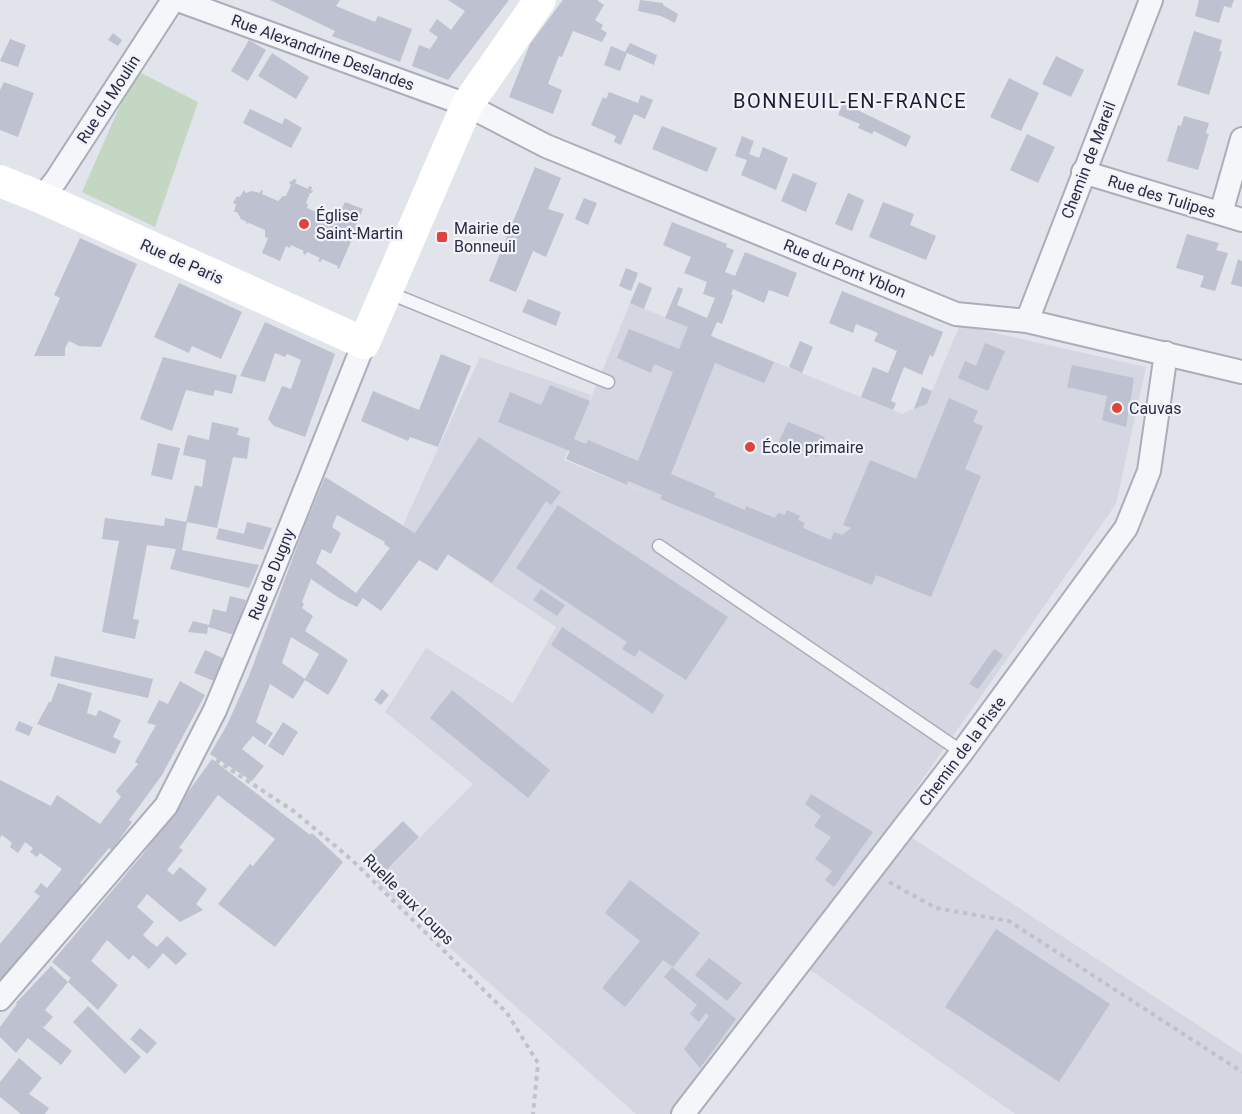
<svg xmlns="http://www.w3.org/2000/svg" width="1242" height="1114" viewBox="0 0 1242 1114" font-family="Roboto,sans-serif">
<style>
.built{fill:#d4d6e1}
.green{fill:#c3d7c2}
.building{fill:#bec1cf;fill-rule:evenodd}
.lines{fill:none;stroke-linecap:round;stroke-linejoin:round}
.lane-casing{stroke:#aaadba;stroke-width:15}
.street-casing{stroke:#aaadba;stroke-width:26}
.path{stroke:#c0c2ca;stroke-width:4;stroke-dasharray:4.5 4.5;stroke-linecap:butt}
.lane{stroke:#f5f6f9;stroke-width:12}
.street{stroke:#f5f6f9;stroke-width:22}
.secondary{stroke:#fff;stroke-width:32}
.poi-dot{fill:#dd443b;stroke:#f2f3f9;stroke-width:2}
.labels{text-anchor:middle;stroke-width:4.5;stroke-linejoin:round;paint-order:stroke}
.street-label{font-size:16px;fill:#282d46;stroke:#f2f3f9}
.poi-label{font-size:16px;fill:#282d46;stroke:#f2f3f9;text-anchor:start}
.quarter-label{font-size:20px;letter-spacing:1.5px;fill:#1a1e37;stroke:#f2f3f9}
</style>
<rect width="100%" height="100%" fill="#e2e4ec"/>
<path class="built" d="M630,303L902,414L927,403L959,327L977,329L1146,367L1116,504L891,824L1242,1054V1114H1015L796,960L687,1114H636L376,882L473,784L385,712L426,648L513,703L556,627L403,525L480,357L591,395L564,460L653,496L566,459Z"/>
<path class="green" d="M137,71L198,102L155,227L82,192L133,76Z"/>
<g class="building">
<path d="M270,0H340L336,6L375,22L378,16L412,29L400,62L332,36L335,31Z"/>
<path d="M448,0H509L448,80L412,66L419,45L430,49L438,37L429,31L437,19L451,30L465,11Z"/>
<path d="M563,0H599L598,1L604,5L595,20L603,25L601,29L607,33L602,42L573,31L562,57L559,56L548,84L562,90L553,114L509,97L530,44Z"/>
<path d="M640,0L663,3V5L678,14L675,23L661,16L638,11Z"/>
<path d="M1199,0H1234L1231,8L1224,6L1219,23L1195,16Z"/>
<path d="M1194,31L1222,40L1219,51L1222,52L1209,95L1177,85Z"/>
<path d="M113,33L122,40L118,46L108,40Z"/>
<path d="M10,39L26,45L18,67L0,61Z"/>
<path d="M249,40L266,50L248,81L231,71Z"/>
<path d="M630,43L657,55L654,65L627,53L620,71L604,65L611,46L625,52Z"/>
<path d="M272,53L309,77L296,99L258,76Z"/>
<path d="M1056,56L1084,70L1071,97L1042,84Z"/>
<path d="M1009,78L1039,93L1021,131L990,117Z"/>
<path d="M4,82L34,93L18,137L0,130V90Z"/>
<path d="M609,92L638,103L641,95L653,100L645,119L634,114L621,145L614,142L616,136L591,125L603,97L606,99Z"/>
<path d="M843,103L911,136L906,147L874,131L872,134L858,128L860,124L838,115Z"/>
<path d="M250,109L282,124L285,118L302,128L291,148L243,123Z"/>
<path d="M1184,116L1209,123L1206,133L1209,134L1198,170L1167,161L1178,125L1181,126Z"/>
<path d="M662,126L717,148L707,172L652,149Z"/>
<path d="M1027,134L1055,147L1038,183L1010,170Z"/>
<path d="M742,136L754,141L749,154L759,158L763,147L788,158L776,190L741,175L747,160L735,156Z"/>
<path d="M535,167L561,178L548,209L564,214L546,257L533,251L516,292L489,281Z"/>
<path d="M793,173L817,183L806,212L781,201Z"/>
<path d="M294,179L297,180L295,183L308,189L309,186L312,187L311,190L313,191L312,193H310L306,203L308,204L307,208L336,220L345,202L363,209L355,227L357,228L339,269L337,268L338,266L322,259L321,262L318,261L320,258L307,252L305,255L303,253L304,251L291,245L290,248L286,246L280,261L262,253L268,238L265,237V230L249,223L246,224L247,222L241,219L237,212H234L236,204L233,203L237,196L240,197L244,190L246,193L252,191L260,193L261,190L263,191L262,194L278,201L283,196H286L291,185L289,183Z"/>
<path d="M848,193L864,200L852,231L835,224Z"/>
<path d="M584,198L597,203L588,225L575,219Z"/>
<path d="M883,202L914,214L910,225L936,236L926,260L869,237Z"/>
<path d="M672,222L727,244L726,247L734,250L725,272L735,276L745,252L797,273L788,297L769,290L764,303L733,289L731,295H733L722,324L717,322L711,336L774,362L764,383L715,363L671,474L716,493L714,497L745,510L746,506L775,518L778,513L785,515L787,510L800,516L798,520L805,523L803,528L831,540L834,532L842,535L851,528L843,525L870,460L916,479L949,398L978,411L973,422L983,426L965,469L981,476L931,597L876,575L872,585L660,499L662,495L628,481L627,485L566,459L570,451L498,422L510,392L541,405L550,385L590,401L574,439L586,444L588,440L638,461L673,372L654,364L651,373L617,358L629,329L679,349L688,327L665,318L678,287L683,289L677,305L707,318L715,298L703,294L707,282L684,273L691,257L663,245Z"/>
<path d="M1187,234L1219,243L1216,250L1228,253L1215,291L1200,287L1204,276L1176,268Z"/>
<path d="M80,238L137,264L101,347L79,346L69,341L65,348V356H34L60,298L54,295Z"/>
<path d="M1238,259L1242,261V287L1231,284Z"/>
<path d="M626,268L638,273L631,291L619,286Z"/>
<path d="M639,282L652,288L644,309L630,303Z"/>
<path d="M179,283L242,312L221,359L192,346L189,353L154,337Z"/>
<path d="M842,291L943,332L933,357L930,355L922,375L904,367L891,401L896,403L893,410L861,397L873,367L888,373L897,351L874,341L878,333L856,324L853,333L829,323Z"/>
<path d="M528,299L561,312L556,326L522,312Z"/>
<path d="M265,322L335,354L305,437L274,426L268,419L282,386L291,389L301,360L287,354L285,357L275,353L265,382L240,376Z"/>
<path d="M800,341L813,347L802,373L789,367Z"/>
<path d="M985,343L1005,351L988,391L958,378L965,361L976,366Z"/>
<path d="M441,354L471,366L438,447L410,437L408,441L361,421L373,391L419,410Z"/>
<path d="M163,357L237,375L232,394L215,390L213,396L186,390L172,431L140,419Z"/>
<path d="M1072,365L1134,378L1126,427L1102,420L1107,396L1067,387Z"/>
<path d="M922,387L932,391L927,404L914,409Z"/>
<path d="M212,422L239,428L237,435L250,438L247,459L233,457L217,528L187,522L182,550L259,565L249,588L170,569L176,549L147,545L133,619L139,620L135,639L102,632L119,541L102,539L105,518L164,526L165,518L186,522L195,485L202,487L206,460L183,455L185,445L188,435L209,440Z"/>
<path d="M788,422L825,437L817,457L779,441Z"/>
<path d="M479,437L561,492L551,505L546,501L492,583L448,554L437,571L419,560L381,611L363,598L357,607L339,598L311,579L302,602L304,604L302,608L313,616L305,631L348,660L336,682L328,695L305,680L293,699L270,684L256,722L273,733L265,745L253,736L242,749L264,766L252,781L210,754L227,725L249,676L305,525L325,477L415,533ZM337,515L385,542L384,544L390,548L356,593L316,563L322,549L331,554L341,533L332,527ZM291,637L319,654L305,679L282,663Z"/>
<path d="M158,443L180,448L172,480L151,475Z"/>
<path d="M558,505L728,617L686,680L639,650L635,657L622,649L627,642L516,568Z"/>
<path d="M247,522L272,528L263,550L216,539L219,528L244,534Z"/>
<path d="M541,589L565,605L557,616L533,600Z"/>
<path d="M230,596L246,600L234,635L208,627L207,634L188,632L193,621L209,625L213,609L226,612Z"/>
<path d="M562,627L664,695L653,714L551,645Z"/>
<path d="M994,649L1003,655L978,689L969,684Z"/>
<path d="M205,650L225,659L214,681L194,673Z"/>
<path d="M55,656L153,679L148,698L50,676Z"/>
<path d="M180,681L205,695L162,775L129,820L132,822L112,850L109,848L80,883L83,886L0,987V944L40,896L34,892L41,883L47,888L62,869L40,853L37,857L30,852L33,848L25,842L18,853L10,847L12,843L2,835L0,838V780L51,806L57,795L100,824L121,797L116,791L138,764L135,762L156,725L147,723L159,700L168,704Z"/>
<path d="M58,683L92,693L87,713L96,716L99,710L121,720L113,737L121,741L115,754L37,724L49,702H51Z"/>
<path d="M382,689L389,695L381,705L374,700Z"/>
<path d="M452,690L550,770L528,798L430,718Z"/>
<path d="M19,721L33,727L29,736L15,730Z"/>
<path d="M283,722L298,732L283,756L268,746Z"/>
<path d="M212,759L310,835L312,833L343,862L275,947L218,904L250,864L253,866L275,839L218,795L179,848L183,850L167,870L173,875L180,867L207,889L196,904L203,910L180,922L147,894L137,907L154,922L143,935L147,939L157,947L167,936L187,954L176,965L163,953L149,969L133,955L129,960L107,940L91,961L118,985L98,1010L68,982L45,1010L53,1017L44,1027L40,1025L72,1051L61,1065L28,1038L16,1053L0,1037V1027L17,1004L16,1003L51,966L68,982L71,978L52,962L143,854Z"/>
<path d="M811,794L873,832L834,887L825,880L832,871L815,859L831,837L814,826L821,816L805,804Z"/>
<path d="M403,821L419,837L381,876L365,859Z"/>
<path d="M630,880L700,933L673,967L663,960L625,1007L602,988L640,941L605,913Z"/>
<path d="M996,929L1110,1004L1059,1082L945,1007Z"/>
<path d="M709,958L742,983L727,1001L695,975Z"/>
<path d="M672,967L736,1019L700,1068L684,1049L709,1016L706,1013L699,1022L690,1014L697,1005L664,977Z"/>
<path d="M88,1006L141,1057L125,1074L73,1022Z"/>
<path d="M140,1028L157,1043L147,1054L130,1039Z"/>
<path d="M19,1058L42,1078L29,1094L49,1108L45,1114H21L0,1097V1082Z"/>
</g>
<g class="lines">
<defs>
<g id="lane">
<path d="M387,292L608,382"/>
<path d="M659,546L962,752"/>
</g>
<g id="street">
<path d="M178,0L467,105L546,146L956,314L1027,321L1242,372"/>
<path d="M1083,172L1242,220"/>
<path d="M42,198L56,180L173,0"/>
<path d="M1221,213L1242,139"/>
<path d="M1027,321L1151,0"/>
<path d="M0,999L166,806L215,710L269,580L364,343"/>
<path d="M683,1114L962,752L1126,528L1149,471L1166,353"/>
</g>
</defs>
<use href="#lane" class="lane-casing"/>
<use href="#street" class="street-casing"/>
<g class="path">
<path d="M216,760L295,812L353,861L507,1013L538,1063L533,1114"/>
<path d="M889,882L936,908L1009,921L1242,1072"/>
</g>
<use href="#lane" class="lane"/>
<use href="#street" class="street"/>
<path class="secondary" d="M0,181L42,198L364,343L467,105L540,0"/>
</g>
<g class="poi-dot">
<circle cx="304" cy="224" r="6"/>
<rect x="436" y="231" width="12" height="12" rx="3"/>
<circle cx="1117" cy="408" r="6"/>
<circle cx="750" cy="447" r="6"/>
</g>
<g class="labels">
<g class="street-label">
<text transform="translate(323 52) rotate(20)" y="6">Rue Alexandrine Deslandes</text>
<text transform="translate(108 99) rotate(-57)" y="6">Rue du Moulin</text>
<text transform="translate(1088 160) rotate(-69)" y="6">Chemin de Mareil</text>
<text transform="translate(1162 196) rotate(17)" y="6">Rue des Tulipes</text>
<text transform="translate(182 261) rotate(24)" y="6">Rue de Paris</text>
<text transform="translate(845 268) rotate(22)" y="6">Rue du Pont Yblon</text>
<text transform="translate(271 574) rotate(-68)" y="6">Rue de Dugny</text>
<text transform="translate(962 751) rotate(-53)" y="6">Chemin de la Piste</text>
<text transform="translate(409 899) rotate(45)" y="6">Ruelle aux Loups</text>
</g>
<g class="poi-label">
<text x="316" y="221">Église<tspan x="316" dy="18">Saint-Martin</tspan></text>
<text x="454" y="234">Mairie de<tspan x="454" dy="18">Bonneuil</tspan></text>
<text x="1129" y="414">Cauvas</text>
<text x="762" y="453">École primaire</text>
</g>
<g class="quarter-label">
<text x="850" y="108">BONNEUIL-EN-FRANCE</text>
</g>
</g>
</svg>
